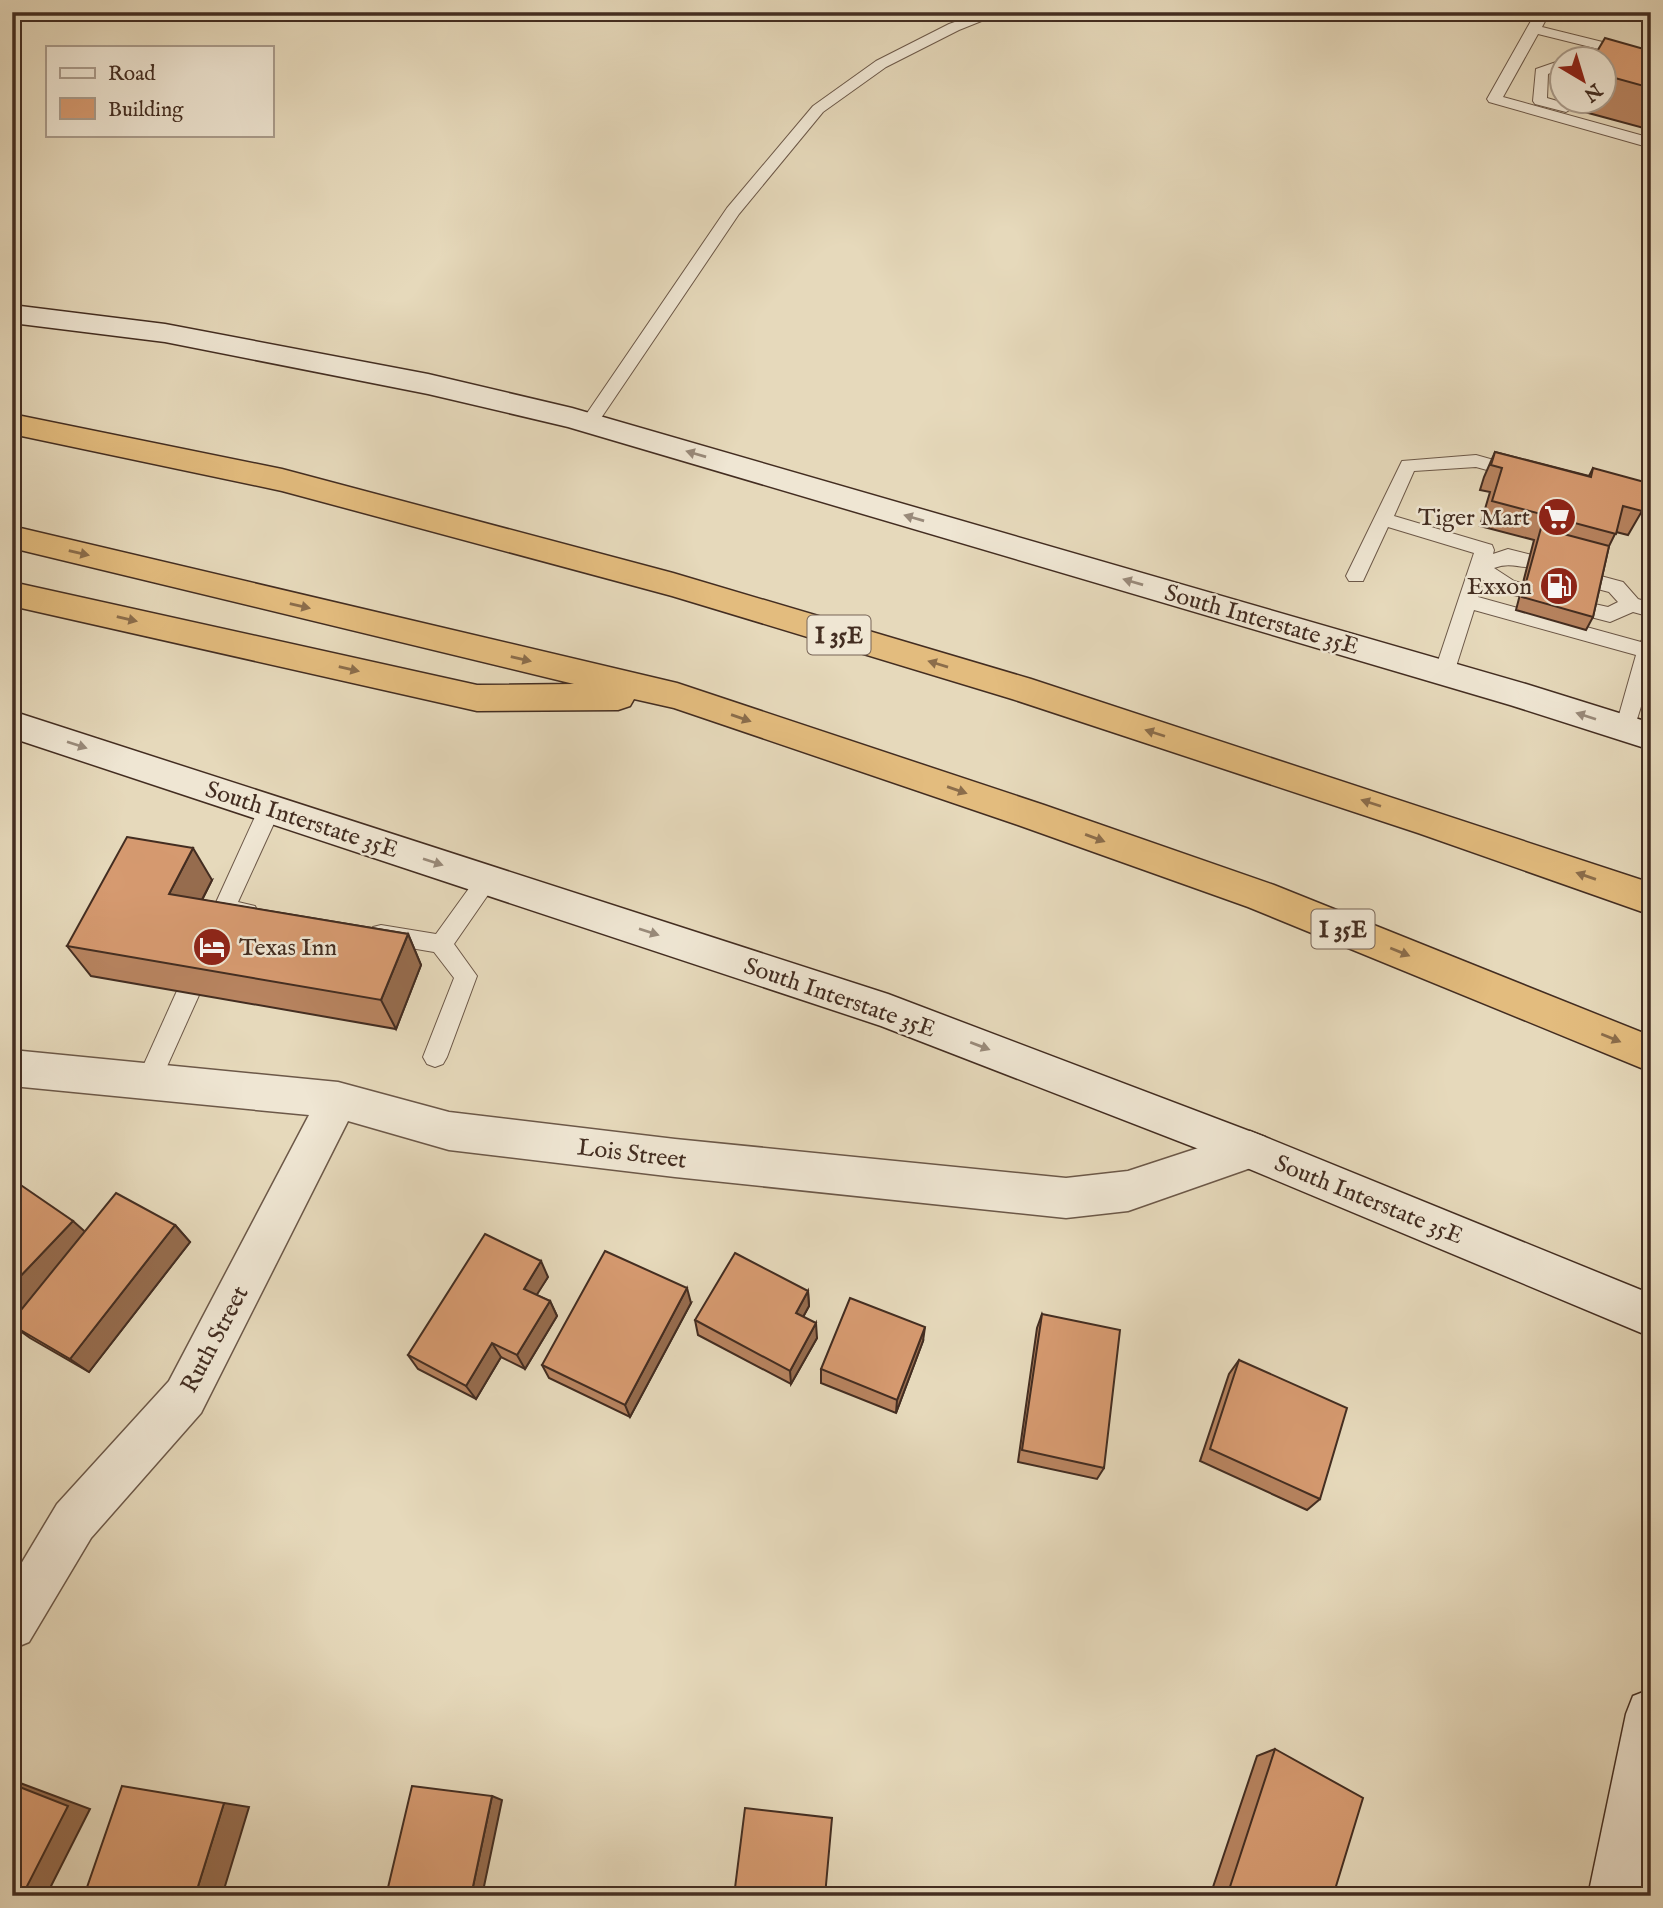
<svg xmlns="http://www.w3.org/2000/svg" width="1663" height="1908" viewBox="0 0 1663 1908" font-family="'IM FELL English',serif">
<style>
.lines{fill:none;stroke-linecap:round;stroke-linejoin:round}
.lane-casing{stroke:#6c5848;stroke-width:2}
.street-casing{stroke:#6c5848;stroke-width:3}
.secondary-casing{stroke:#432d21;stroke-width:3}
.highway-casing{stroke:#432d21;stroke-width:3}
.lane{fill:#efe6d3;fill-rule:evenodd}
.street{fill:#efe6d3;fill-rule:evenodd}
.secondary{fill:#efe6d3;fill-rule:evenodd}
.highway{fill:#e3bc7e;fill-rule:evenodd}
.wall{fill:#b88460;stroke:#432d21;stroke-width:2}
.shaded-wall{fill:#966c4e;stroke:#432d21;stroke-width:2}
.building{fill:#d69a70;stroke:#432d21;stroke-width:2}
.oneway{fill:#998a7a}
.oneway2{fill:#8b6d4b}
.labels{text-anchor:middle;stroke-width:5;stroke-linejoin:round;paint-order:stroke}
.shield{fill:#efe6d3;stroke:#776456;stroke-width:2}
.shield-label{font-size:23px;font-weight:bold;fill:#432d21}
.poi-label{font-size:24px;fill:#432d21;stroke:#efe6d3;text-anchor:end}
.street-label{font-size:24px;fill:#432d21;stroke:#efe6d3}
</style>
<rect width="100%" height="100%" fill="#e6d9bb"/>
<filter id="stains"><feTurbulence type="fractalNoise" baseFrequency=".00286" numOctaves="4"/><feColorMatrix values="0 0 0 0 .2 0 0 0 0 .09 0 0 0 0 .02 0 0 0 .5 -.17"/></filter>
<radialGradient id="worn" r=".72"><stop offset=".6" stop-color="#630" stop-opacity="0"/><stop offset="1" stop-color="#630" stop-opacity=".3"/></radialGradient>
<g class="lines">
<defs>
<g id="lane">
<path d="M983,12H1004L959,30L886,67L823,112L739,214L595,427H583L580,423L583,419L727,208L813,106L876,61L949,24Z"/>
<path d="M1536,12H1550L1542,27L1651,54V62L1538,34L1503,97L1651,138V148L1489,102L1487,99Z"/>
<path d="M1562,60V69L1548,74L1547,98L1571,105L1573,108L1566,112L1535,104L1533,101L1536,69Z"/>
<path d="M1476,455L1526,469L1529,473L1526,477L1520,479L1476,467L1414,471L1394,516L1492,545L1494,550L1493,554L1508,549L1536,556L1539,561L1536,566C1521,570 1513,561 1494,568L1514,581L1528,585L1531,590L1528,595C1512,600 1496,588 1483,580L1478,597L1641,642L1644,635L1651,633V675L1632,735L1625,737L1618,735L1615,729L1636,655L1474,610L1454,673L1451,678L1444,681L1437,678L1434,673L1474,553L1388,527L1363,581H1349L1346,576L1402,461Z"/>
<path d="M1613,493L1651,503V516L1606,504L1604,499L1606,494Z"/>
<path d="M1597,575L1623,582L1638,599L1651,603V617L1633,612L1610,622L1583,615L1580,610L1583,605L1590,603L1608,607L1618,602L1609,592L1590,587L1587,582L1590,577Z"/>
<path d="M270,799L278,802L281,808L238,902L255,906L258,913L255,920L247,922L216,916L213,909L259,808L262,802Z"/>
<path d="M488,870L496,873L499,879L454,944L477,976L447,1057L443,1064L435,1067L427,1064L423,1057L454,978L434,952L381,943L373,941L370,934L373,927L381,925L436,934L480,873Z"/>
<path d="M188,983L196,986L200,993L160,1082L156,1090L148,1093L140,1090L136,1082L176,993L180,986Z"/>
</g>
<path id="street" d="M12,1050L338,1082L449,1112L675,1139L1066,1178L1128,1171L1250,1131L1265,1137L1271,1150L1265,1163L1128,1211L1066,1218L675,1177L449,1150L348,1121L201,1413L91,1538L29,1642L12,1649V1579L57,1504L169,1381L309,1115L12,1086Z"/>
<g id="secondary">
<path d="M12,305L165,324L428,374L572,408L1526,684L1651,723V750L1510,705L568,427L428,394L165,342L12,323Z"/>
<path d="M12,711L888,994L1265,1137L1651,1294V1337L1235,1163L881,1026L12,738Z"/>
<path d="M1651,1689V1848L1642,1896H1588L1626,1714L1633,1696Z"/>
</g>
<g id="highway">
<path d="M12,414L282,469L673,573L1031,679L1651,883V915L1418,833L1012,699L672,596L282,491L12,434Z"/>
<path d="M12,526L677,683L1044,805L1274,885L1651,1036V1072L1248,907L1018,825L674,708L634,699L630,706L618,710L477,711L12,606V582L477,685L574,684L12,548Z"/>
</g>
</defs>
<use href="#lane" class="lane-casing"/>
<use href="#street" class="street-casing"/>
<use href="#secondary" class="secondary-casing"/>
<use href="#highway" class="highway-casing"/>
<use href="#lane" class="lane"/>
<use href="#street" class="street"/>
<use href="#secondary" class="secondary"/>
<use href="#highway" class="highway"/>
</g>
<g class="wall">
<path d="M1651,51V130L1570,108L1573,102H1604V60Z"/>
<path d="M1495,452L1589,476L1593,468L1642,511L1628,535L1616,532L1609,546L1593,617L1586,630L1516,610L1534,540L1480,526L1490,492L1480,490L1484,477Z"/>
<path d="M212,880L202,900L408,934L421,965L396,1029L91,976L67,946Z"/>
<path d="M175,1225L190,1242L89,1372L30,1338L12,1325L85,1232Z"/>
<path d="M548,1277L536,1295L550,1301L557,1316L525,1369L501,1357L476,1399L418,1369L408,1355Z"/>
<path d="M808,1291L809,1306L803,1317L817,1338L791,1384L698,1335L695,1320Z"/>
<path d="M691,1303L630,1417L549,1378L542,1365Z"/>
<path d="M1042,1314L1104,1468L1097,1479L1018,1462L1037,1328Z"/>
<path d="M923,1341L896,1413L821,1383V1369Z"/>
<path d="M1239,1360L1320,1499L1307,1510L1200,1461L1229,1374Z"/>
<path d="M1275,1749L1333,1896H1210L1257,1756Z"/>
</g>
<g class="shaded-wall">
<path d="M193,848L212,880L189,925L169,894Z"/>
<path d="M408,934L421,965L396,1029L381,1000Z"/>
<path d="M73,1221L91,1237L12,1321V1285Z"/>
<path d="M175,1225L190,1242L89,1372L70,1359Z"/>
<path d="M541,1261L548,1277L531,1304L524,1289Z"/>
<path d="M687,1288L691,1303L630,1417L625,1405Z"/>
<path d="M808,1291L809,1306L797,1328L796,1313Z"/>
<path d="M550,1301L557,1316L525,1369L517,1355Z"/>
<path d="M816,1323L817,1338L791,1384L790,1371Z"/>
<path d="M925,1327L923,1341L896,1413L897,1400Z"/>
<path d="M492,1343L501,1357L476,1399L466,1386Z"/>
<path d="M12,1780L90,1809L46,1896H22Z"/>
<path d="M492,1796L502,1800L482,1896H471Z"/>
<path d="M224,1803L249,1807L222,1896H195Z"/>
</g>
<g class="building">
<path d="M1605,38L1651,51V88L1604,75V60H1592Z"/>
<path d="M1495,452L1591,477L1593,468L1648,483L1642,511L1623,506L1616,534L1492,501L1502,468L1491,465Z"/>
<path d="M1541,528L1609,546L1593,617L1522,597Z"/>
<path d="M127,837L193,848L169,894L408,934L381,1000L67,946Z"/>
<path d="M12,1179L73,1221L12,1285Z"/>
<path d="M116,1193L175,1225L70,1359L12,1325V1321Z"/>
<path d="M485,1234L541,1261L524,1289L550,1301L517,1355L492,1343L466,1386L408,1355Z"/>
<path d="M605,1251L687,1288L625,1405L542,1365Z"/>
<path d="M735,1253L808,1291L796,1313L816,1323L790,1371L695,1320Z"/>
<path d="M850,1298L925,1327L897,1400L821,1369Z"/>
<path d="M1042,1314L1120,1330L1104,1468L1022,1450Z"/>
<path d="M1239,1360L1347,1408L1320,1499L1210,1449Z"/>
<path d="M1275,1749L1363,1798L1333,1896H1227Z"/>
<path d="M12,1784L68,1806L22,1896H12Z"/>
<path d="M122,1786L224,1803L195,1896H84Z"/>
<path d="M412,1786L492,1796L471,1896H386Z"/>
<path d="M745,1808L832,1818L825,1896H734Z"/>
</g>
<defs><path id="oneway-solid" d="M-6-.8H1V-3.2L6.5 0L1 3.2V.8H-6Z" transform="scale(1.75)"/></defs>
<g class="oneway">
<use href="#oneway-solid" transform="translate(696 454) rotate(-164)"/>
<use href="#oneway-solid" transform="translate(914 518) rotate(-164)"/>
<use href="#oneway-solid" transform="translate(1133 582) rotate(-164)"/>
<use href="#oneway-solid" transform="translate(1586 716) rotate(-162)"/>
<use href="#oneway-solid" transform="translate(77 745) rotate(18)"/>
<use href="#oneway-solid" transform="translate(433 862) rotate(18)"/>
<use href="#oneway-solid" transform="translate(649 932) rotate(18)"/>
<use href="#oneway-solid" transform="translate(980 1046) rotate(21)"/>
</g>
<g class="oneway2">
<use href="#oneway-solid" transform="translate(79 553) rotate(13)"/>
<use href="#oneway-solid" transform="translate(300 606) rotate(13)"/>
<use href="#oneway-solid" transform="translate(127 619) rotate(13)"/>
<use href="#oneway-solid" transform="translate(521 659) rotate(13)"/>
<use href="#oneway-solid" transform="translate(938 664) rotate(-163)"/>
<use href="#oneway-solid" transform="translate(349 669) rotate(13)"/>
<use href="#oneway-solid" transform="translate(741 718) rotate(19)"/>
<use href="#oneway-solid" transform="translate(1155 733) rotate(-162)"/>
<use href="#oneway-solid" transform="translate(957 790) rotate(19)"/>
<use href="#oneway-solid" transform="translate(1371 803) rotate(-162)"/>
<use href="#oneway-solid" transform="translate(1095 838) rotate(20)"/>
<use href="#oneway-solid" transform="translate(1586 876) rotate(-161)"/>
<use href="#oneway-solid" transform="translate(1400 952) rotate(22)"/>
<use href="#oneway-solid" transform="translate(1611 1038) rotate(22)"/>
</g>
<defs>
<symbol id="supermarket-disc" viewBox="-11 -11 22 22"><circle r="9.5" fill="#8f2418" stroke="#efe6d3"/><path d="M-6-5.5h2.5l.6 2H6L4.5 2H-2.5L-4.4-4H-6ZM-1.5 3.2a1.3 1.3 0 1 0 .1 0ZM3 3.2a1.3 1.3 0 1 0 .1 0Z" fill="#fff"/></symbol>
<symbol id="fuel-disc" viewBox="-11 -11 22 22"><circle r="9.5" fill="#8f2418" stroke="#efe6d3"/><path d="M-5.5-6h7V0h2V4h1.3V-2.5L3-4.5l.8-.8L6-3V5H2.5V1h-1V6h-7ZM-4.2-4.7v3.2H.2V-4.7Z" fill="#fff"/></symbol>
<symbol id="hotel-disc" viewBox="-11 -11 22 22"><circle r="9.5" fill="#8f2418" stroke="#efe6d3"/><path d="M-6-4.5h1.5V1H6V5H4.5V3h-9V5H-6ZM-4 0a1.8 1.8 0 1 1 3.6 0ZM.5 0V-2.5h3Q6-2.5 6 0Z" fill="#fff"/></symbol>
</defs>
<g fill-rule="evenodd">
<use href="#supermarket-disc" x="1535" y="495" width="44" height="44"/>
<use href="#fuel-disc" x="1537" y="564" width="44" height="44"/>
<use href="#hotel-disc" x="190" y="925" width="44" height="44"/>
</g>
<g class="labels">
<g class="shield">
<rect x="807.5" y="615.5" width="63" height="39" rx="5"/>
<rect x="1311.5" y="909.5" width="63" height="39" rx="5"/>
</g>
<g class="shield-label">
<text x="839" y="643">I 35E</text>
<text x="1343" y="937">I 35E</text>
</g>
<g class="poi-label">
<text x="1530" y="525">Tiger Mart</text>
<text x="1532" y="594">Exxon</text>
<text x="239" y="955" text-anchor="start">Texas Inn</text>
</g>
<g class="street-label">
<text transform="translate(1262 619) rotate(16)" y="8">South Interstate 35E</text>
<text transform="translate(302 819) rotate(18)" y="8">South Interstate 35E</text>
<text transform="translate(840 997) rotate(19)" y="8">South Interstate 35E</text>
<text transform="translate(632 1153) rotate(7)" y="8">Lois Street</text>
<text transform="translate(1369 1199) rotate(22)" y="8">South Interstate 35E</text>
<text transform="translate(214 1339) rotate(-62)" y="8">Ruth Street</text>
</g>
</g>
<rect width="1663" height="1908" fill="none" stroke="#e6d9bb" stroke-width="42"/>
<rect x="14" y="14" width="1635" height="1880" fill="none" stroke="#432d21" stroke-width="3.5"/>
<rect x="21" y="21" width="1621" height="1866" fill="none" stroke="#432d21" stroke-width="2"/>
<rect x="46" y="46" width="228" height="91" fill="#efe6d3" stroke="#aa9c8c" stroke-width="2"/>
<rect x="60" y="68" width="35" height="10" fill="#efe6d3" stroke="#aa9c8c" stroke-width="2"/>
<text x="108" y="80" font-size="21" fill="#432d21">Road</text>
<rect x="60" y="98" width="35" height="21" fill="#d69a70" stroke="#aa9c8c" stroke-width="2"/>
<text x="108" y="116" font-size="21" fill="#432d21">Building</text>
<g transform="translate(1583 80) rotate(142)"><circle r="33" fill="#efe6d3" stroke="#aa9c8c" stroke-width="2"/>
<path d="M0-5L12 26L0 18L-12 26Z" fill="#8f2418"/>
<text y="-10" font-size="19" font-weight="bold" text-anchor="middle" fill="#432d21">N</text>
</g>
<rect width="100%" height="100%" filter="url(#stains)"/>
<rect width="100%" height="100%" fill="url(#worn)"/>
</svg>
